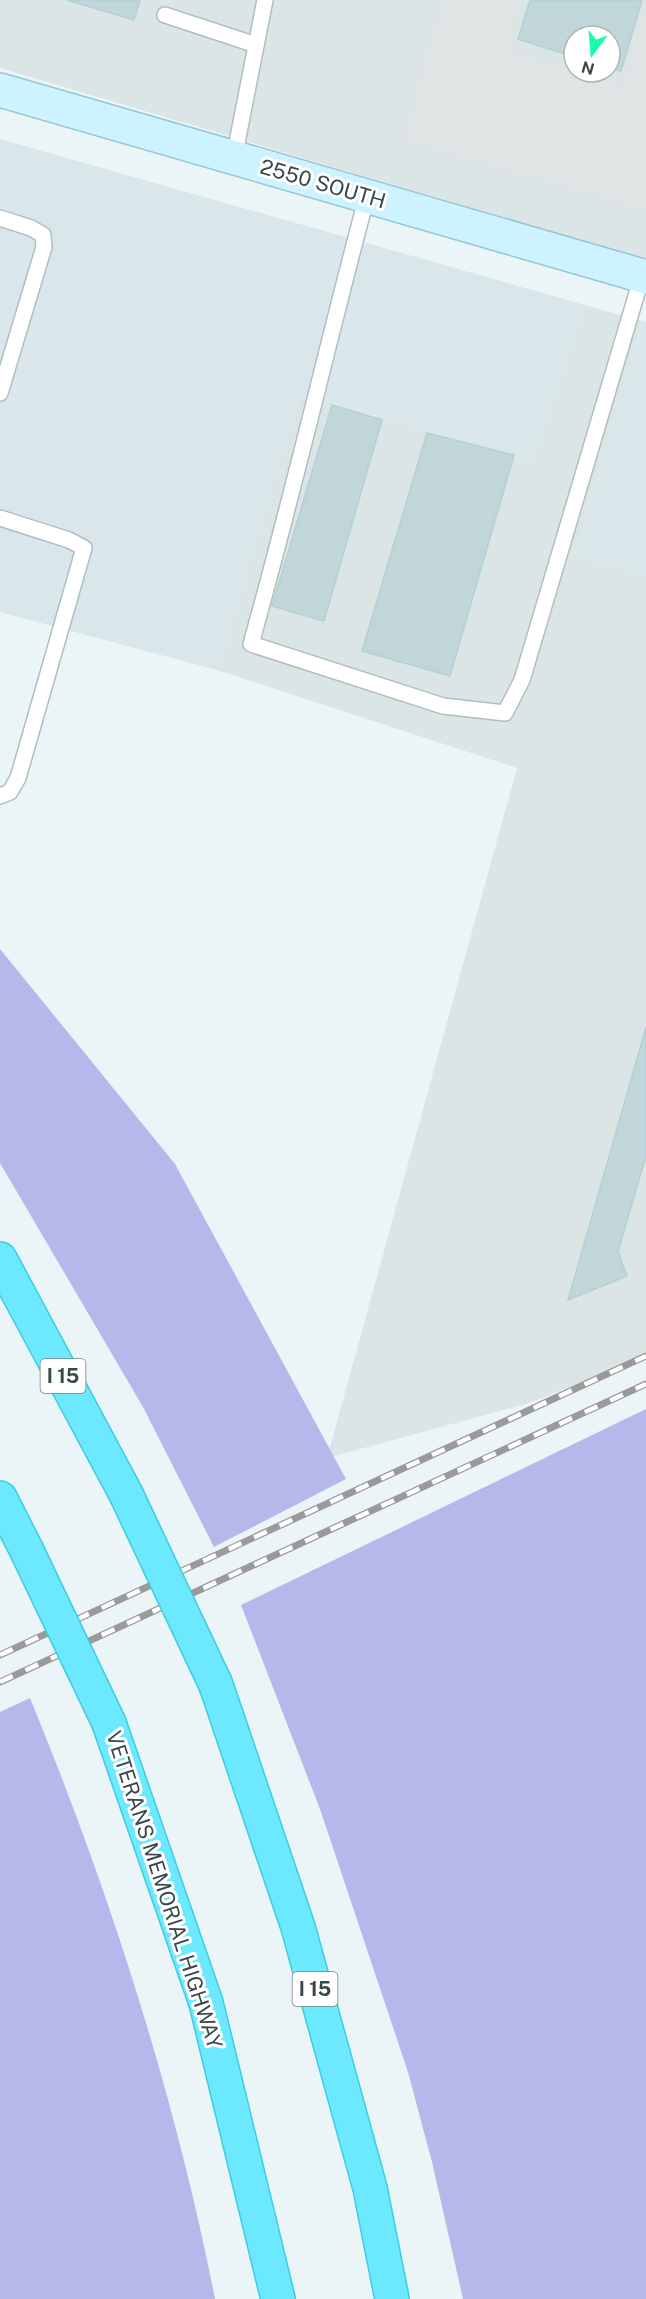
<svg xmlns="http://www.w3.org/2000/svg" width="646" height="2299" viewBox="0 0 646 2299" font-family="'Public Sans',sans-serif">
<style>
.residential{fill:#d9e7ea}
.industrial{fill:#dce5e6;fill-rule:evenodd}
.green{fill:#b4b8ea}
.parking{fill:#e0e4e5}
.building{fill:#c0d6d8;stroke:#b3d0d3;stroke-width:1.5}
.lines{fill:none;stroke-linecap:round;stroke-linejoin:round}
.service-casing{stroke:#adbfc2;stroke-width:18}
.secondary-casing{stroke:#98c6d3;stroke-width:36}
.motorway-casing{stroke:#3bcde0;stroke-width:36}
.service{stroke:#fff;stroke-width:15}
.secondary{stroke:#ccf3ff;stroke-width:33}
.motorway{stroke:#6de9ff;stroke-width:33}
.rail-casing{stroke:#9a9a9a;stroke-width:7}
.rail{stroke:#fff;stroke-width:4.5;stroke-dasharray:14;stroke-linecap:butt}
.motorway-bridge-casing{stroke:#3bcde0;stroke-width:36;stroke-linecap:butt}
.motorway-bridge{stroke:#6de9ff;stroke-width:33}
.labels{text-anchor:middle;stroke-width:6;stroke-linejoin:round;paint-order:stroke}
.shield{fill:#fff;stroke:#748081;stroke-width:1.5}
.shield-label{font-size:20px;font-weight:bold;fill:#39494b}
.street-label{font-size:21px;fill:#39494b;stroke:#fff}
</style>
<rect width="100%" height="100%" fill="#ebf4f6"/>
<g class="residential">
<path d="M0,139L585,305L532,463L300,393L217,670L0,612Z"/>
<path d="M642,321L646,322V576L575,555Z"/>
</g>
<g class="industrial">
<path d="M0,0H646V260L0,68ZM574,36H610V72H574Z"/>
<path d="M585,305L642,321L575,555L646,576V1357L529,1403L327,1458L517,768L217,670L300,393L532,463Z"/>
</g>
<g class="green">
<path d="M0,949L175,1164L346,1479L214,1547L143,1407L0,1163Z"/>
<path d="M646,1409V2299H463L432,2162L408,2072L320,1809L241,1605Z"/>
<path d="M30,1698C110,1893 174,2092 215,2299H0V1712Z"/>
</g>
<path class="parking" d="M443,0H521L505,51L624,88L646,13V209L405,139Z"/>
<g class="building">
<path d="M67,0H140L134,20Z"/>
<path d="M530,0H642L621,71L610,68V36H574V57L518,39Z"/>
<path d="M332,405L382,420L324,621L272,606Z"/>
<path d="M427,433L514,455L450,676L362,651Z"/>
<path d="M646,1027V1156L618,1251L627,1276L568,1300Z"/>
</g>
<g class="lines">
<defs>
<g id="service">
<path d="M165,15L256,45"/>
<path d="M234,158L265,0"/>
<path d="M367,196C327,345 293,495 251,644L443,706L505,713L522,680L642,276"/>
<path d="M0,218L31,228L43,235L44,247L0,393"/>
<path d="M0,518L69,540L84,548L18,778L10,792L0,796"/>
</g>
<path id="secondary" d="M0,90L646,277"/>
<g id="motorway">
<path d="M0,1259L126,1494"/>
<path d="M0,1498L26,1549"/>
<path d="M216,1685L298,1927L370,2188L392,2299"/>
<path d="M109,1723L206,2003L278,2299"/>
</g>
</defs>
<use href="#service" class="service-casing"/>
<use href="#secondary" class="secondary-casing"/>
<use href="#motorway" class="motorway-casing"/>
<use href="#service" class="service"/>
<use href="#secondary" class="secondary"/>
<use href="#motorway" class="motorway"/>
<defs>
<g id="rail">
<path d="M0,1655L646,1356"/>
<path d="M0,1682L646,1384"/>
</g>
</defs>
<use href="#rail" class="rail-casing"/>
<use href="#rail" class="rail"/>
<defs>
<g id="motorway-bridge">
<path d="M126,1494L216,1685"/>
<path d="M26,1549L109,1723"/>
</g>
</defs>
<use href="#motorway-bridge" class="motorway-bridge-casing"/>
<use href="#motorway-bridge" class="motorway-bridge"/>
</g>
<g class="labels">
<g class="shield">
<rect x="40.5" y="1359" width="45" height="34" rx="4.5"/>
<rect x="292.5" y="1972" width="45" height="34" rx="4.5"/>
</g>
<g class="shield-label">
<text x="63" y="1383">I 15</text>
<text x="315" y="1996">I 15</text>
</g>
<g class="street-label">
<text transform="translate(323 184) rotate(16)" y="7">2550 SOUTH</text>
<text transform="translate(164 1890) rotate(72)" y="7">VETERANS MEMORIAL HIGHWAY</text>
</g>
</g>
<g transform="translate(592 54) rotate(196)"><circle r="28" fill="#ffffff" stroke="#b0b6b7" stroke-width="1.5"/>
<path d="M0-4.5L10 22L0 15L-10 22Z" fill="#1cfdaa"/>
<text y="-9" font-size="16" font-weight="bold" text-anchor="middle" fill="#39494b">N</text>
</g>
</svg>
